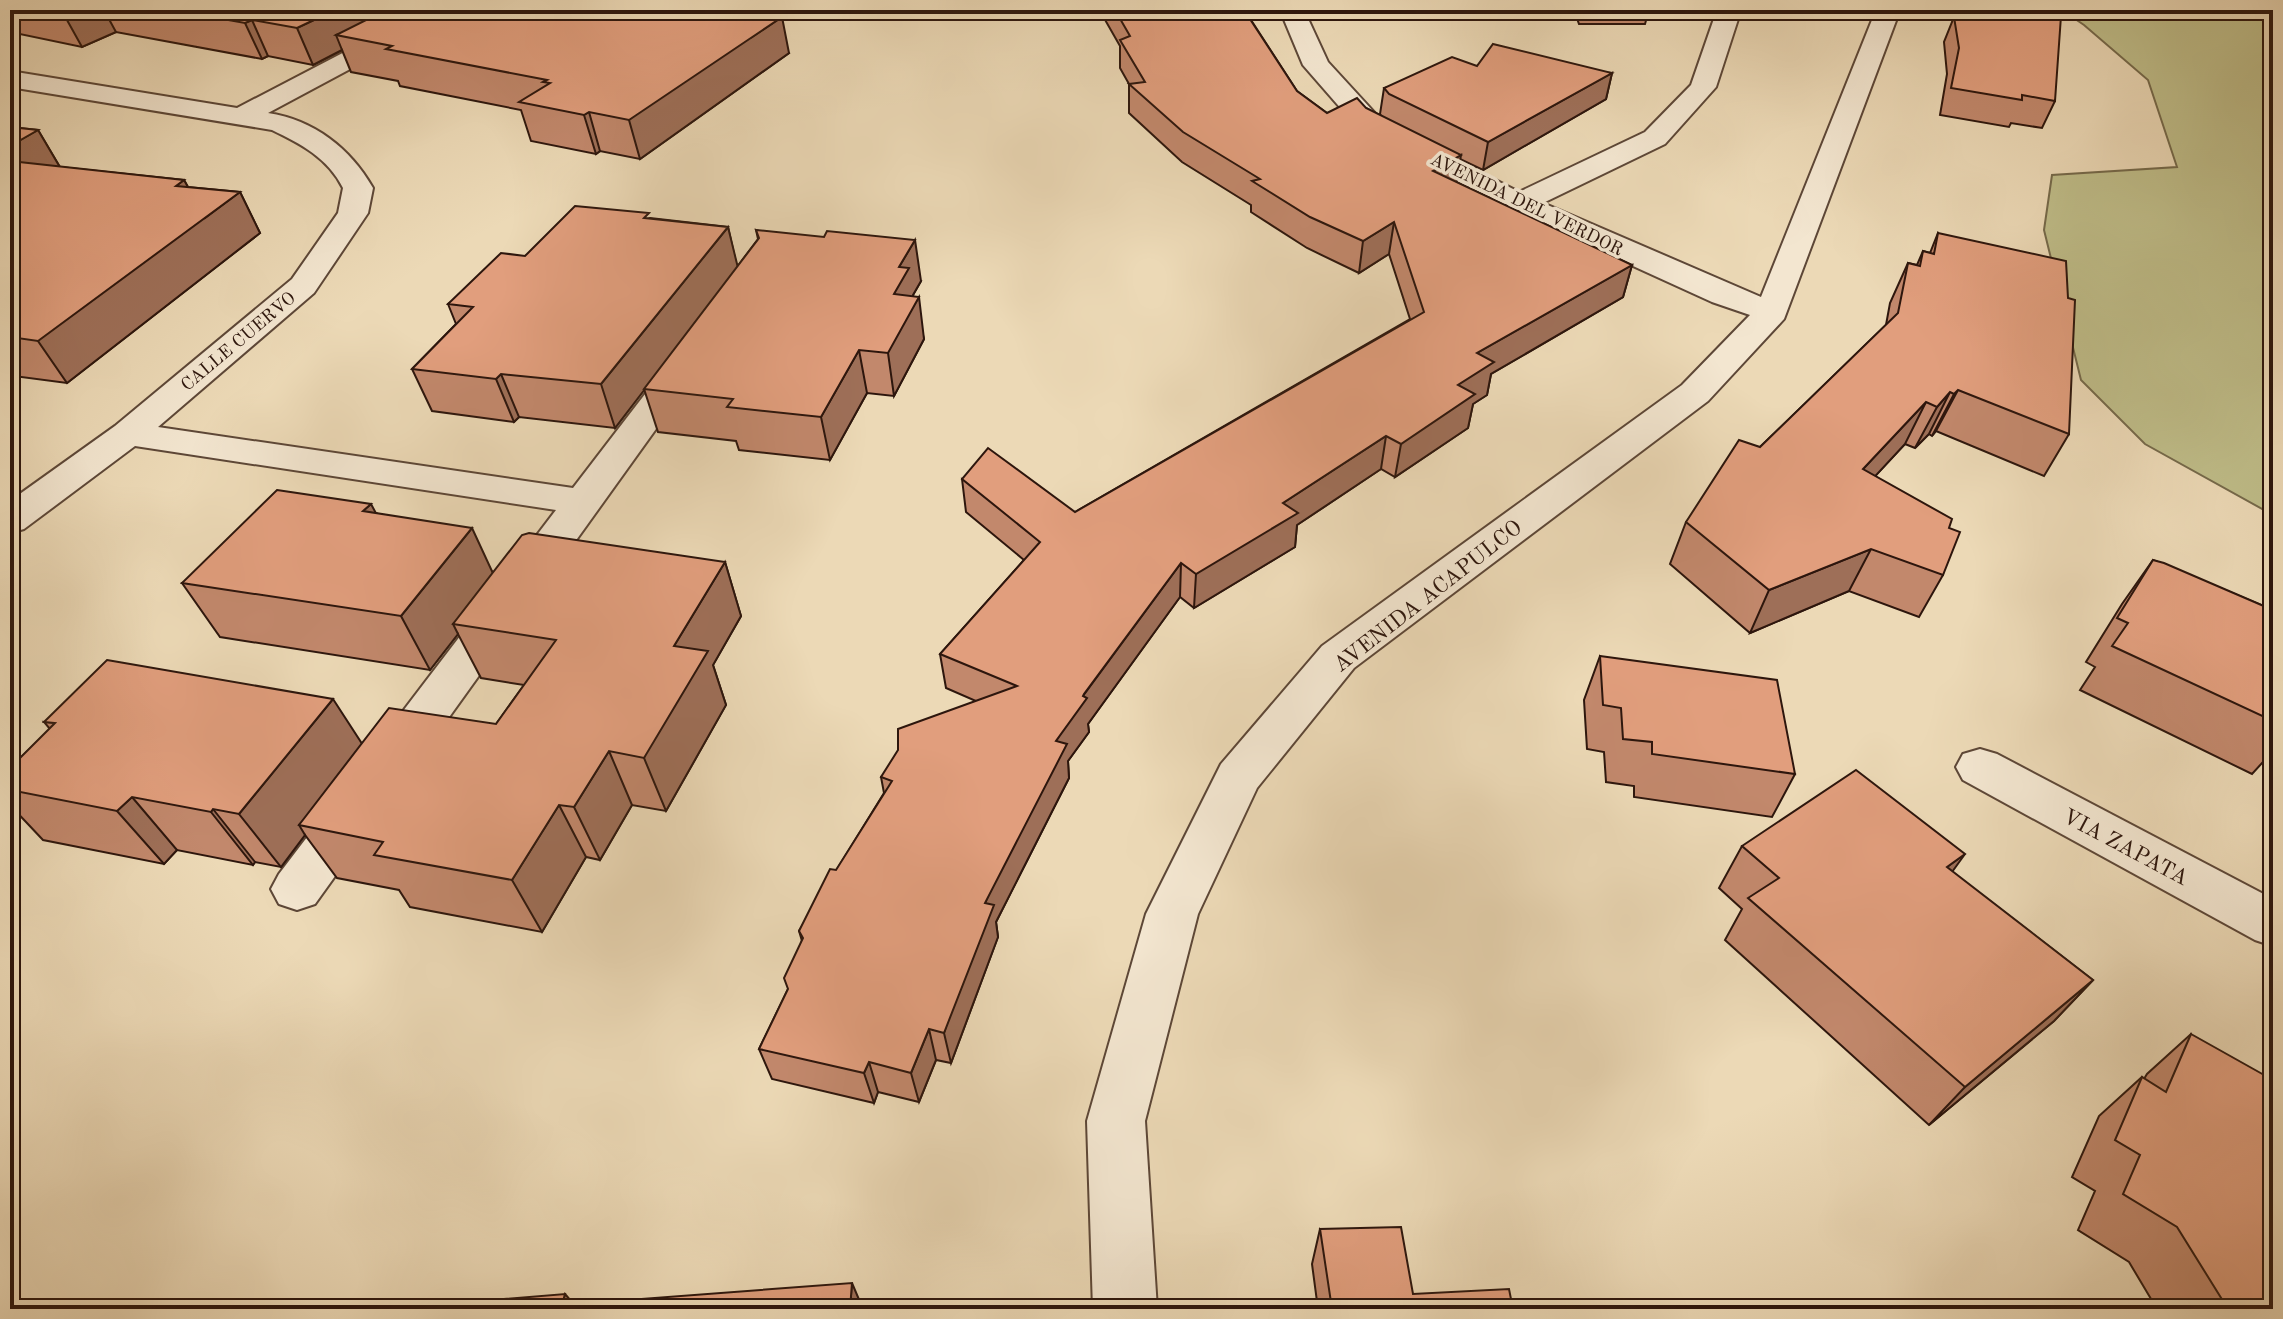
<svg xmlns="http://www.w3.org/2000/svg" width="2283" height="1319" viewBox="0 0 2283 1319" font-family="'Old Standard TT',serif">
<style>
.green{fill:#bfbd89;stroke:#766a4b;stroke-width:2}
.lines{fill:none;stroke-linecap:round;stroke-linejoin:round}
.minor-casing{stroke:#5d4737;stroke-width:4}
.minor{fill:#f3e6d0;fill-rule:evenodd}
.wall{fill:#c2886c;stroke:#2d160d;stroke-width:2}
.shaded-wall{fill:#9e6f58;stroke:#2d160d;stroke-width:2}
.building{fill:#e19e7d;stroke:#2d160d;stroke-width:2}
.labels{text-anchor:middle;stroke-width:7;stroke-linejoin:round;paint-order:stroke}
.far-street-label{font-size:18px;fill:#2d160d;stroke:#f3e6d0}
.street-label{font-size:22px;fill:#2d160d;stroke:#f3e6d0}
</style>
<rect width="100%" height="100%" fill="#ecd9b6"/>
<filter id="stains"><feTurbulence type="fractalNoise" baseFrequency=".0025" numOctaves="4"/><feColorMatrix values="0 0 0 0 .2 0 0 0 0 .09 0 0 0 0 .02 0 0 0 .5 -.17"/></filter>
<radialGradient id="worn" r=".72"><stop offset=".6" stop-color="#630" stop-opacity="0"/><stop offset="1" stop-color="#630" stop-opacity=".3"/></radialGradient>
<path class="green" d="M2062,10H2273V515L2145,444L2081,380L2044,230L2052,175L2177,167L2148,80L2084,25Z"/>
<g class="lines">
<defs>
<g id="minor">
<path d="M425,10H455L451,15L268,113C314,120 350,148 373,188L368,213L314,293L158,427L573,488L675,355L687,352L699,355L704,362L315,904L297,910L279,904L271,889L279,874L556,510L135,446L24,529L10,533V501L115,426L292,279L338,213L343,188C328,158 301,144 272,130L10,87V71L237,108Z"/>
<path d="M1280,10H1304L1328,62L1384,123L1519,192L1645,132L1691,85L1717,10H1741L1716,87L1665,144L1543,203L1761,297L1876,10H1900L1784,319L1708,401L1354,668L1257,788L1198,914L1145,1121L1157,1309H1093L1087,1121L1146,914L1221,764L1322,646L1682,385L1750,315L1712,302L1508,209L1364,135L1303,65Z"/>
<path d="M1980,749L1997,754L2273,899V946L2255,940L1963,780L1956,767L1963,754Z"/>
</g>
</defs>
<use href="#minor" class="minor-casing"/>
<use href="#minor" class="minor"/>
</g>
<g class="wall">
<path d="M10,10H747L789,53L640,159L600,151L596,154L531,141L521,110L400,86L398,81L351,72L342,50L313,65L268,56L262,59L116,32L82,47L10,32Z"/>
<path d="M1104,10H1247L1251,15V20L1297,91L1327,113L1366,108L1381,116L1380,114L1384,88L1477,66L1612,73L1606,99L1483,170L1460,159L1456,182L1632,265L1623,297L1491,374L1487,395L1473,404L1468,428L1395,477L1381,469L1297,525L1295,547L1194,608L1180,597L1088,724L1089,732L1068,761L1069,778L996,922L998,937L951,1063L936,1060L919,1102L878,1092L874,1103L772,1079L759,1049L788,989L802,941L799,931L884,793L881,777L976,701L946,688L940,654L1024,560L966,512L962,479L1075,512L1410,319L1389,254L1359,273L1307,248L1251,212V205L1182,162L1129,113V84L1120,68V46L1104,18Z"/>
<path d="M1574,10H1649L1645,24H1579Z"/>
<path d="M1987,10H2012L2055,101L2042,128L2011,123L2009,127L1940,115L1947,74L1944,42L1954,17H1956L1958,11L1984,15Z"/>
<path d="M10,127L38,130L60,167L184,180L188,187L240,192L260,233L67,383L14,376L10,379Z"/>
<path d="M650,218L728,227L737,267L758,239L756,230L921,281L913,295L924,339L894,396L867,393L830,460L739,450L736,441L658,432L644,389L615,428L519,417L514,422L432,411L412,369L456,324L448,304L525,256Z"/>
<path d="M1938,233L2069,434L2044,476L1936,431L1932,436L1929,434L1915,448L1905,444L1875,476L1949,528L1943,575L1919,617L1849,591L1750,633L1670,564L1686,522L1760,447L1886,325L1890,303L1908,263L1917,265L1923,251L1930,253Z"/>
<path d="M376,513L493,572L725,562L741,616L713,665L726,705L666,811L632,805L600,860L586,857L542,932L410,907L399,890L337,878L305,835L281,867L255,862L253,865L177,850L164,864L43,840L10,805V768L50,729L44,722L362,743L496,724L524,685L481,678L458,634L430,670L220,637L182,583Z"/>
<path d="M2153,560L2273,610V751L2252,774L2080,690L2095,667L2086,662L2122,604Z"/>
<path d="M1600,656L1795,774L1772,817L1634,797V786L1606,782L1604,752L1587,749L1584,700Z"/>
<path d="M1742,846L1952,872L2093,980L2054,1021L1929,1125L1725,940L1742,909L1719,888Z"/>
<path d="M2191,1034L2273,1309H2157L2129,1262L2078,1230L2095,1191L2072,1177L2099,1116L2142,1077L2144,1079L2147,1074Z"/>
<path d="M1320,1229L1413,1294L1513,1309H1318L1312,1264Z"/>
</g>
<g class="shaded-wall">
<path d="M65,10H104L116,32L82,47L62,11Z"/>
<path d="M335,10H419L336,35L342,50L313,65L297,28Z"/>
<path d="M743,10H747L752,37L782,17L789,53L640,159L629,120Z"/>
<path d="M252,20L268,56L262,59L245,23Z"/>
<path d="M1612,73L1606,99L1483,170L1488,142Z"/>
<path d="M589,112L600,151L596,154L584,115Z"/>
<path d="M38,130L61,169L10,194V146Z"/>
<path d="M1461,155L1456,185L1433,171Z"/>
<path d="M184,180L205,218L240,192L260,233L67,383L38,341L176,186Z"/>
<path d="M1394,222L1389,254L1359,273L1363,241Z"/>
<path d="M728,227L738,268L615,428L601,384Z"/>
<path d="M915,240L921,281L913,295L914,305L919,297L924,339L894,396L888,353L894,294L899,267Z"/>
<path d="M1632,265L1623,297L1491,374L1487,395L1473,404L1468,428L1395,477L1401,444L1458,385L1477,353Z"/>
<path d="M859,350L867,393L830,460L821,417Z"/>
<path d="M501,374L519,417L514,422L496,379Z"/>
<path d="M1958,390L1936,431L1932,436L1954,394Z"/>
<path d="M1950,392L1929,434L1915,448L1937,407Z"/>
<path d="M1926,402L1905,444L1842,512L1863,469Z"/>
<path d="M1386,436L1381,469L1297,525L1295,547L1194,608L1196,574L1283,503Z"/>
<path d="M371,504L400,558L363,511Z"/>
<path d="M472,528L497,582L453,624L458,634L430,670L401,616Z"/>
<path d="M1871,549L1849,591L1750,633L1769,590Z"/>
<path d="M725,562L741,616L713,665L726,705L666,811L644,758L674,646Z"/>
<path d="M1181,563L1180,597L1088,724L1089,732L1068,761L1069,778L996,922L998,937L951,1063L944,1033L985,903L1056,741L1083,696Z"/>
<path d="M333,699L368,753L299,825L305,835L281,867L239,814Z"/>
<path d="M609,751L632,805L600,860L574,807Z"/>
<path d="M132,797L177,850L164,864L117,811Z"/>
<path d="M559,805L586,857L542,932L512,880Z"/>
<path d="M213,809L255,862L253,865L211,812Z"/>
<path d="M1965,854L1934,897L1947,867Z"/>
<path d="M2093,980L2054,1021L1929,1125L1965,1087Z"/>
<path d="M929,1029L936,1060L919,1102L911,1073Z"/>
<path d="M869,1062L878,1092L874,1103L864,1073Z"/>
<path d="M852,1283L863,1309H850Z"/>
<path d="M565,1294L578,1309L562,1305Z"/>
</g>
<g class="building">
<path d="M172,10H335L297,28L252,20L245,23Z"/>
<path d="M386,10H743L782,17L629,120L589,112L584,115L519,102L550,83L543,82L547,80L386,49L392,46L336,35Z"/>
<path d="M1115,10H1247L1251,15L1248,16L1297,91L1327,113L1357,98L1366,108L1461,155L1433,171L1632,265L1477,353L1494,362L1458,385L1475,394L1401,444L1386,436L1283,503L1298,513L1196,574L1181,563L1084,694L1083,696L1087,698L1056,741L1067,744L985,903L994,905L944,1033L929,1029L911,1073L869,1062L864,1073L759,1049L788,989L784,978L803,938L799,931L830,869L836,870L892,781L881,777L898,750V729L1017,686L940,654L1040,542L962,479L988,448L1075,512L1424,312L1394,222L1363,241L1310,217L1252,181L1260,179L1183,132L1129,84L1145,82L1120,40L1130,36Z"/>
<path d="M1988,10H2012L2061,16L2055,101L2022,95V100L1951,88L1959,48L1954,17H1959L1958,11L1989,15Z"/>
<path d="M1493,44L1612,73L1488,142L1389,94L1384,88L1452,57L1477,66Z"/>
<path d="M10,127L38,130L10,146Z"/>
<path d="M10,161L184,180L176,186L240,192L38,341L10,337Z"/>
<path d="M575,206L649,213L644,218L728,227L601,384L501,374L496,379L412,369L473,307L448,304L501,253L525,256Z"/>
<path d="M756,230L824,237L827,231L915,240L899,267L909,268L894,294L919,297L888,353L859,350L821,417L727,407L733,399L644,389L759,238Z"/>
<path d="M1938,233L2066,261L2068,298L2075,300L2069,434L1958,390L1954,394L1950,392L1937,407L1926,402L1863,469L1952,519L1949,528L1960,532L1943,575L1871,549L1769,590L1686,522L1739,440L1760,447L1898,313L1908,263L1920,266L1923,251L1934,254Z"/>
<path d="M277,490L371,504L363,511L472,528L401,616L182,583Z"/>
<path d="M529,533L725,562L674,646L708,651L644,758L609,751L574,807L559,805L512,880L374,855L383,842L299,825L389,708L496,724L556,640L453,624L522,535Z"/>
<path d="M2153,560L2164,563L2273,610V721L2112,646L2128,623L2117,618Z"/>
<path d="M1600,656L1777,680L1795,774L1652,754V742L1623,739L1621,708L1603,705Z"/>
<path d="M107,660L333,699L239,814L213,809L211,812L132,797L117,811L10,790V768L55,723L44,722Z"/>
<path d="M1856,770L1965,854L1947,867L2093,980L1965,1087L1748,898L1779,878L1742,846Z"/>
<path d="M2191,1034L2273,1080V1309H2228L2177,1227L2123,1194L2140,1155L2115,1140L2142,1077L2166,1092Z"/>
<path d="M1401,1227L1413,1294L1509,1289L1513,1309H1332L1320,1229Z"/>
<path d="M852,1283L850,1309H490L492,1300L565,1294L562,1305Z"/>
</g>
<g class="labels">
<g class="far-street-label">
<text transform="translate(1527 204) rotate(26)" y="6">AVENIDA DEL VERDOR</text>
<text transform="translate(238 341) rotate(-40)" y="6">CALLE CUERVO</text>
</g>
<g class="street-label">
<text transform="translate(1427 595) rotate(-38)" y="8">AVENIDA ACAPULCO</text>
<text transform="translate(2126 846) rotate(28)" y="8">VIA ZAPATA</text>
</g>
</g>
<rect width="2283" height="1319" fill="none" stroke="#ecd9b6" stroke-width="40"/>
<rect x="12" y="12" width="2259" height="1295" fill="none" stroke="#2d160d" stroke-width="4"/>
<rect x="20" y="20" width="2243" height="1279" fill="none" stroke="#2d160d" stroke-width="2"/>
<rect width="100%" height="100%" filter="url(#stains)"/>
<rect width="100%" height="100%" fill="url(#worn)"/>
</svg>
